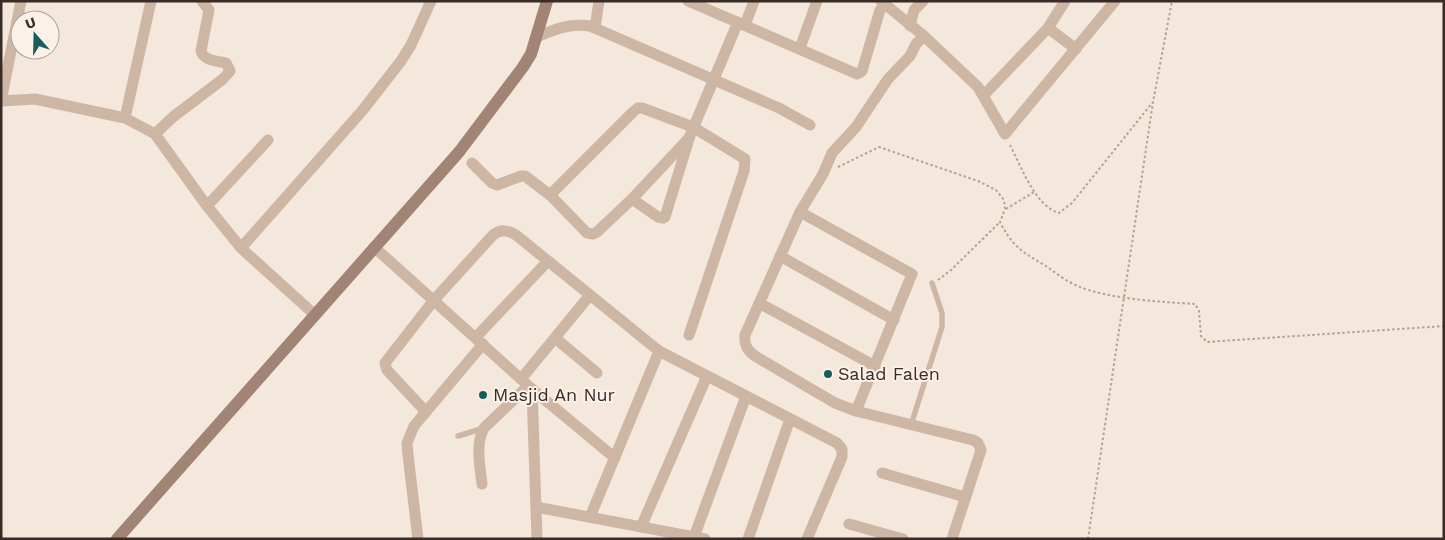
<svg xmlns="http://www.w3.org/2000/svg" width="1445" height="540" viewBox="0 0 1445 540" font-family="'Work Sans',sans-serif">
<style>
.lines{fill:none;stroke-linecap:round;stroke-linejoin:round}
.path{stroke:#baa08f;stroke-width:2;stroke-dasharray:2.5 2.5;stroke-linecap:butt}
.lane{stroke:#ceb6a5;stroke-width:5.5}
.street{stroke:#ceb6a5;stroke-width:11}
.secondary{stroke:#a18476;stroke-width:12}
.poi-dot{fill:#185c5e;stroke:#fbf1e8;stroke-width:2}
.labels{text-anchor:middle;stroke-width:4;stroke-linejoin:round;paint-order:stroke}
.poi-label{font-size:18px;fill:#392c27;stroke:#fbf1e8;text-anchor:start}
</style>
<rect width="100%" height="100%" fill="#f4e7db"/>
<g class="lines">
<g class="path">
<path d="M1010,145C1021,166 1035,206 1059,213L1072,203L1152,103"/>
<path d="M838,167L879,147L978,181L996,190L1004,200L1005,209L1000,222C1013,247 1022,252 1046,266C1056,273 1067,282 1078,286C1107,299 1163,302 1195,304L1199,311L1201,336L1207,342L1444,326"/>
<path d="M1006,209L1034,192"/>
<path d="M938,280L951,270L1000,222"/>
<path d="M1088,539L1153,102L1172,1"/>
</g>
<g class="lane">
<path d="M911,425L942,327V313L932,283"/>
<path d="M458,436L484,428"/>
</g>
<g class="street">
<path d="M21,1L1,101L35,99L125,118L155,134L207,206L241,248L314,314"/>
<path d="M688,1L857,74L862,71L880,10"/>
<path d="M881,1L924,36L978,87L1005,134L1115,1"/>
<path d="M745,25L754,1"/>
<path d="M910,26L914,10L923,1"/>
<path d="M595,28L599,1"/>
<path d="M1048,28L1065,1"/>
<path d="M924,36L916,44L910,56L888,79L856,127L832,153L823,174L800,212L745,335C744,345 747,350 755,356L835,403L856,411L973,440L978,443L981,450L952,539"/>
<path d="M537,37C555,29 570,23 590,26L779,108L810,125"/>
<path d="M800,48L817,1"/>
<path d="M984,95L1048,28L1076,49"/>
<path d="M125,118L151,1"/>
<path d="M155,134L173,117L223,79L230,71L226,63C217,61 204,61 201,51L209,10L202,1"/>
<path d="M472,163L492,183L497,185L521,176H525L550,195L587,233L593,234L597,232L632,199L689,138L738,22"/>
<path d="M550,195L633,112L638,108H642L693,127L745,159L744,171L689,335"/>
<path d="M632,199L658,217L663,218L665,217L689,139"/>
<path d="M207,206L268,140"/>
<path d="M800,212L912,274L856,411"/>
<path d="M374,247L532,389L615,458"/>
<path d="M241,248L362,111L401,61L411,45L431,1"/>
<path d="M780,256L894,320"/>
<path d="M759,303L875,366"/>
<path d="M476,337L548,261"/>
<path d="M555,338L597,373"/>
<path d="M521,379L590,295"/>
<path d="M532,389L537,539"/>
<path d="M426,412L387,370L385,363L434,300L493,235C501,229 507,230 516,235L659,351L837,443L842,449V457L807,539"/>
<path d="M882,473L965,497"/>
<path d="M482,484C480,465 475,445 484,428L528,386"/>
<path d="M536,507L705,539"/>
<path d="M590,517L659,351"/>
<path d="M849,524L903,539"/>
<path d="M641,527L707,376"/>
<path d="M694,537L746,396"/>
<path d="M418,539L408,455L407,443L414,426L483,344"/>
<path d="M748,539L790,419"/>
</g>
<path class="secondary" d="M117,539L459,152L523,67L531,54L547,1"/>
</g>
<g class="poi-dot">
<circle cx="828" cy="374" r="5"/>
<circle cx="483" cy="395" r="5"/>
</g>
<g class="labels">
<g class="poi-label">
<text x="838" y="380">Salad Falen</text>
<text x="493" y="401">Masjid An Nur</text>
</g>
</g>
<rect width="1445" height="540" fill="none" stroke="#392c27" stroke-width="5"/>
<g transform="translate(35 35) rotate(340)"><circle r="24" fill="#fbf1e8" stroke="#ada29b"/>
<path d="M0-4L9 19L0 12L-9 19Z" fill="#185c5e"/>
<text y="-8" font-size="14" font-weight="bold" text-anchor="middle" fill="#392c27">U</text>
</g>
</svg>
